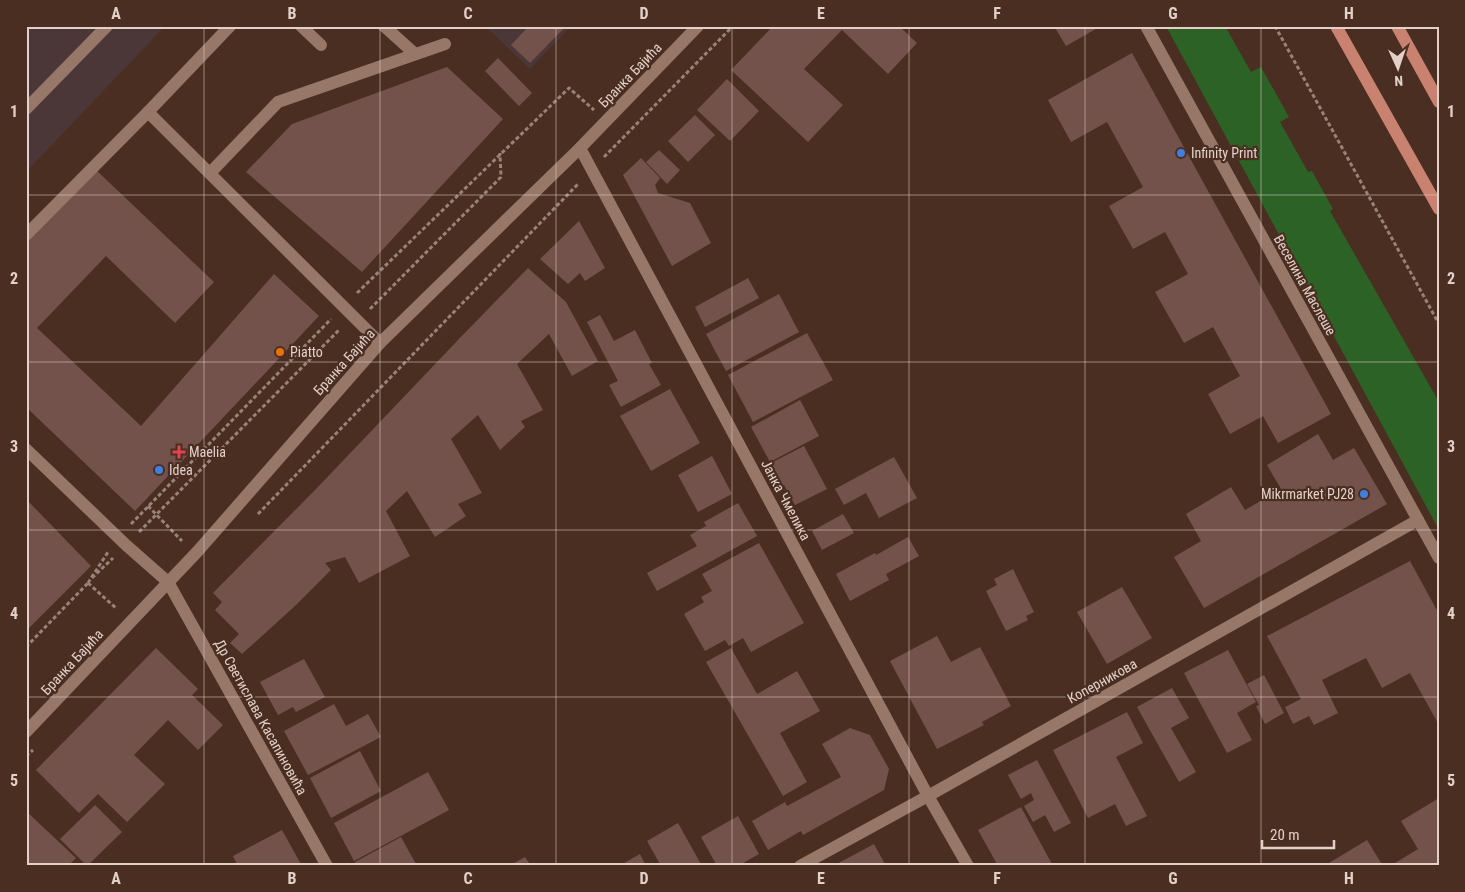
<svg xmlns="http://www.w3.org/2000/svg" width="1465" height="892" viewBox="0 0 1465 892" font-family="'Roboto Condensed',sans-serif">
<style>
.commercial{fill:#4c3738}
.green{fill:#2d6226}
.building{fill:#74524c}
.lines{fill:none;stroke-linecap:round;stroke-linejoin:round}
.path{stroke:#998278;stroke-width:3;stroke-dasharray:4 2.5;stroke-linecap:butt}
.minor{stroke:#977768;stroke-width:12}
.major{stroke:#c8826f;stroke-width:12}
.grid{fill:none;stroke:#e3d0c9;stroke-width:1;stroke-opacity:0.55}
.shop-dot{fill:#3f7fe0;stroke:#4a2e21;stroke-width:2}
.food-dot{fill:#e8710a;stroke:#4a2e21;stroke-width:2}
.health-dot{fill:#e0444e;stroke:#4a2e21;stroke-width:2}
.labels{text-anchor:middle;stroke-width:4.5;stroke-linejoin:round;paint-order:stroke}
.street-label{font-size:14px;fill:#e3d0c9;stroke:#4a2e21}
.poi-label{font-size:14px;fill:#e3d0c9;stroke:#4a2e21;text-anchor:start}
.neatline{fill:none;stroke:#e3d0c9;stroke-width:2}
.grid-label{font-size:16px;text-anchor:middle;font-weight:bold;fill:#e3d0c9}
</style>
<rect width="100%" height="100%" fill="#4a2e21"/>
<g class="commercial">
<path d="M26,26H165L26,172Z"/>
<path d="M485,26H571L530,69Z"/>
</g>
<path class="green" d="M1166,26H1225L1251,72L1261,67L1289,117L1280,122L1308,172L1312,171L1333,209L1330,211L1439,402V530Z"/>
<g class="building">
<path d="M529,26H566L530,63L511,45Z"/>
<path d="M773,26H899L917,43L888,74L842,30L804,69L843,105L808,142L731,70Z"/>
<path d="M1054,26H1101L1066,46Z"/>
<path d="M1132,53L1331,414L1278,443L1263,416L1230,434L1208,394L1240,376L1213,327L1184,343L1155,292L1188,274L1165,232L1133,249L1109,206L1143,187L1107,122L1071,142L1048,100Z"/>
<path d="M498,58L532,93L519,106L485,71Z"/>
<path d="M447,67L503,119L362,272L246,172L292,124Z"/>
<path d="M727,79L759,111L730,141L697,110Z"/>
<path d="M695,115L715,135L688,162L668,141Z"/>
<path d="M659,150L680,170L667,184L646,162Z"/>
<path d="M641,158L660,178L655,185L658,193L690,203L711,243L672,266L623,175Z"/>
<path d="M95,169L214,282L175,323L106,256L37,328L141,426L274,274L319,316L135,511L26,407V241Z"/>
<path d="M579,221L605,268L585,281L580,273L568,284L540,259Z"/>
<path d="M528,268L566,302L598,361L572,376L549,334L517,364L543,410L521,421L525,427L500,450L478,415L451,439L482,493L458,504L466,516L435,537L407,491L386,511L410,556L359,583L345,557L325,563L331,570L295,606L242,654L230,643L239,634L215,610L222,602L213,593L317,488L458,340Z"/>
<path d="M748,278L759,298L705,327L695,307Z"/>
<path d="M779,294L799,332L726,371L706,334Z"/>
<path d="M600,315L614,341L635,330L652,363L649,364L661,385L621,407L609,385L618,381L587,322Z"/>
<path d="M807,333L833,380L753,422L728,375Z"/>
<path d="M670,389L700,443L651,471L620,416Z"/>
<path d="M800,400L819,436L770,462L751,427Z"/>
<path d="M1318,434L1333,460L1354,448L1387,504L1204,608L1174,557L1201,541L1186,514L1231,487L1245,510L1281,489L1267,465Z"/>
<path d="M804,446L827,489L795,505L784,485L779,488L767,465Z"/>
<path d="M712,456L732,494L698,512L678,475Z"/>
<path d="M894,457L917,498L879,518L866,493L844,505L835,489Z"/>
<path d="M26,499L91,566L26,631Z"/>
<path d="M738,503L757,536L657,591L647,573L697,546L690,535L706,526L704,522Z"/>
<path d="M843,514L854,533L822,550L812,531Z"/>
<path d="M908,537L919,556L886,574L889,580L850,601L836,574L875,553L876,555Z"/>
<path d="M759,543L804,623L751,652L743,638L729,646L725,640L705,651L684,614L704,602L701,597L712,591L702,574Z"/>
<path d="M1410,561L1439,614V725L1410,673L1382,688L1366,658L1322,680L1338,713L1314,725L1309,716L1293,724L1285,707L1301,699L1267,636Z"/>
<path d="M1013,569L1034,612L1026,616L1028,620L1006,631L986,591L997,585L994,579Z"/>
<path d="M1122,587L1152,638L1107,664L1077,612Z"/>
<path d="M937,636L951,662L980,647L1011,706L982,722L984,725L937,749L890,661Z"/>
<path d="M156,648L198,689L192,695L223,725L198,750L168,720L134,755L165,784L127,822L98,794L79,813L36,770Z"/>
<path d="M731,648L757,694L797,671L820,711L780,733L807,782L783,796L706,662Z"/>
<path d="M1228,650L1256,702L1237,713L1252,740L1227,753L1184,673Z"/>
<path d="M304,659L325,697L296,712L293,707L278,715L260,682Z"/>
<path d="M1264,675L1284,713L1265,724L1256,706L1259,705L1247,684Z"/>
<path d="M1172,688L1189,718L1171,728L1196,772L1179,782L1137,707Z"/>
<path d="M334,704L346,726L368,714L381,737L308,775L284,731Z"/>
<path d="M1127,712L1143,743L1116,757L1147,816L1126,826L1115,804L1088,818L1053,750Z"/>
<path d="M850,728L870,735L889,769L884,790L803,835L801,831L768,850L752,821L785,802L787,806L841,777L822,744Z"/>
<path d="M360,751L381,791L331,818L310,778Z"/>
<path d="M1037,760L1071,823L1054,832L1045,815L1033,822L1024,806L1034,800L1031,793L1021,799L1008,775Z"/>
<path d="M428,772L449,810L354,861L334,823Z"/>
<path d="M1439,798V866H1390L1418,849L1401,821Z"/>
<path d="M95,805L122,832L87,866L60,839Z"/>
<path d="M1021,807L1053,866H998L978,830Z"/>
<path d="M26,811L76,858L68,866H26Z"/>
<path d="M738,816L759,854L738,866H717L701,837Z"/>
<path d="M678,823L702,866H661L647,841Z"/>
<path d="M282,830L302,866H238L233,856Z"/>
<path d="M401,837L417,866H357L355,862Z"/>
<path d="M1367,840L1383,866H1324Z"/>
<path d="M874,844L886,866H833Z"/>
<path d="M640,854L646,866H619Z"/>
<path d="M525,857L531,866H509Z"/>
</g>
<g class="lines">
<g class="path">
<path d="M1275,26L1439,324"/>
<path d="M604,157L733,26"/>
<path d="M357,293L569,88L594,110"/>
<path d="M370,309L501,177L500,153"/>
<path d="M148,506L182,541"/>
<path d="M258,514L579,183"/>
<path d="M131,524L331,319"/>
<path d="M139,532L340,329"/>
<path d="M92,578L113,558"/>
<path d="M88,583L108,552"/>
<path d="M88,583L117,609"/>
<path d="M26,647L88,583"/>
<path d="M26,756L33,750"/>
</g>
<g class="minor">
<path d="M301,26L321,45"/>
<path d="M384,26L415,54"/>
<path d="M1146,26L1439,558"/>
<path d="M26,109L107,26"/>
<path d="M148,112L380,343"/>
<path d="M580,148L928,796L968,866"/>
<path d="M210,173L278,102L445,44"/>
<path d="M26,235L148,112L230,26"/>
<path d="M26,449L126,545L168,582L327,866"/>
<path d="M26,732L197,552L380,343L580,148L698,26"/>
<path d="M800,866L928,796L1418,520"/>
</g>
<g class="major">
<path d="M1336,26L1439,209"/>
<path d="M1397,26L1439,102"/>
</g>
</g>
<path class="grid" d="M204,26V866M380,26V866M556,26V866M732,26V866M909,26V866M1085,26V866M1261,26V866M26,195H1439M26,362H1439M26,530H1439M26,697H1439"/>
<g class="shop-dot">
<circle cx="1181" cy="153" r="5"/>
<circle cx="159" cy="470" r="5"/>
<circle cx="1364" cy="494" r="5"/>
</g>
<circle class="food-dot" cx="280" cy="352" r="5"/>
<path class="health-dot" d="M176.5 444.5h5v5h5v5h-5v5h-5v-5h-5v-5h5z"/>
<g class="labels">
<g class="street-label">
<text transform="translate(630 75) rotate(-46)" y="5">Бранка Бајића</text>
<text transform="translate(1305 285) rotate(61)" y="5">Веселина Маслеше</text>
<text transform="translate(344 362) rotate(-48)" y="5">Бранка Бајића</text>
<text transform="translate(786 500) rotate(62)" y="5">Јанка Чмелика</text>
<text transform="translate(72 662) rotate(-47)" y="5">Бранка Бајића</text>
<text transform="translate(1102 681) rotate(-29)" y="5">Коперникова</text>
<text transform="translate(261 717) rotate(61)" y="5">Др Светислава Касапиновића</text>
</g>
<g class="poi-label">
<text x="1191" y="158">Infinity Print</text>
<text x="290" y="357">Piatto</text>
<text x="189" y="457">Maelia</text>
<text x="169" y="475">Idea</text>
<text x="1354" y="499" text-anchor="end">Mikrmarket PJ28</text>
</g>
</g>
<rect width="1465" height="892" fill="none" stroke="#4a2e21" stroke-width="55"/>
<g transform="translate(1398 68) rotate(177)" stroke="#4a2e21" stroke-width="4" paint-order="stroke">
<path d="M0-4L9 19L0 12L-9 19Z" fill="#e3d0c9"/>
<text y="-8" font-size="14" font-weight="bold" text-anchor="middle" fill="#e3d0c9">N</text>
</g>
<path d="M1262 840v8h72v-8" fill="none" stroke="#e3d0c9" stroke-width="2.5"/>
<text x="1270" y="840" font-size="15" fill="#e3d0c9" stroke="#4a2e21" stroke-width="4" paint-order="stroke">20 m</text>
<rect x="28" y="28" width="1410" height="836" class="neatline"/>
<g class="grid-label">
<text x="116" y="19">A</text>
<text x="292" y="19">B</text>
<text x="468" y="19">C</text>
<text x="644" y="19">D</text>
<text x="821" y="19">E</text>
<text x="997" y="19">F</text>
<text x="1173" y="19">G</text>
<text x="1349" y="19">H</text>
<text x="14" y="117">1</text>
<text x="1451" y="117">1</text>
<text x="14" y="284">2</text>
<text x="1451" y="284">2</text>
<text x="14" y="452">3</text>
<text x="1451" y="452">3</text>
<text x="14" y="619">4</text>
<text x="1451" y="619">4</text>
<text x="14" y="786">5</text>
<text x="1451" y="786">5</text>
<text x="116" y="884">A</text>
<text x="292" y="884">B</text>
<text x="468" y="884">C</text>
<text x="644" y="884">D</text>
<text x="821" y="884">E</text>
<text x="997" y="884">F</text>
<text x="1173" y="884">G</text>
<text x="1349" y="884">H</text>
</g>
</svg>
